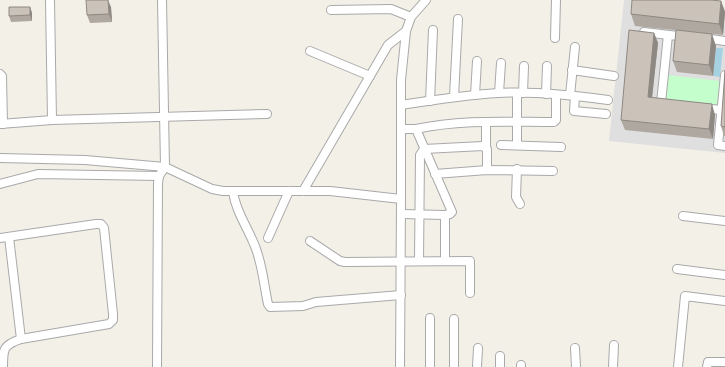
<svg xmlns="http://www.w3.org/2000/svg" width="725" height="367" viewBox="0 0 725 367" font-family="Barlow,sans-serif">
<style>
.residential{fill:#e0dfdf}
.park{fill:#c3fecc}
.water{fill:#a5d1e3}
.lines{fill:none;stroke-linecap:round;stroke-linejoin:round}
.minor-casing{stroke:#a9a9a9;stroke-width:10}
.minor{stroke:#fff;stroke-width:8}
.wall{fill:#afa8a0}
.shaded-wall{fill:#8e8882}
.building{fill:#cbc3ba;stroke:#8e8882}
</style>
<rect width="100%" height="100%" fill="#f3f0e8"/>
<path class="residential" d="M624,0H646L725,8V153L609,141Z"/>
<path class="park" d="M667,75L720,81L717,106L665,100Z"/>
<path class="water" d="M716,48H723L720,77L713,76Z"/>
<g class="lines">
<defs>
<g id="minor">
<path d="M50,0L52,120L267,114"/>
<path d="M331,10L391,9L411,17"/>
<path d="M644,32L686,37"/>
<path d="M555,38L556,0"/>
<path d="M704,38L725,41"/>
<path d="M310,51L370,76"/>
<path d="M572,70L614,76"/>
<path d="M0,74L2,76L3,124"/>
<path d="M725,75L718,145L725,146"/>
<path d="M499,93L501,63"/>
<path d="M523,93L524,66"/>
<path d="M546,94L547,66"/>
<path d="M475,95L477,61"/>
<path d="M570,95L575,47"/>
<path d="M575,96L574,111L606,114"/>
<path d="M454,97L458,19"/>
<path d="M430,101L433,30"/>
<path d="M667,104L661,103L668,35"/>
<path d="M401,105C433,100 465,95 498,93C534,91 572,95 608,100"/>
<path d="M702,108L721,110"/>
<path d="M0,124L52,120"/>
<path d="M401,129H416L452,212L450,214L445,215L402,214"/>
<path d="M416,129C461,119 508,122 554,122L556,120V95"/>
<path d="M501,145L561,147"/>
<path d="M517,145V93"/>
<path d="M486,147V122"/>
<path d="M0,158L85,160L165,167L212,189L223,191H330L401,199L400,367"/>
<path d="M517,169L516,197L520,204"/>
<path d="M435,174L487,170L553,171"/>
<path d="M0,184L38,174L159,176"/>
<path d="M303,191L388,45L406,31"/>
<path d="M233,192C236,213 249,229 256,249C263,268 264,286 268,304L270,307L303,306L316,302L401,295"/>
<path d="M401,199V80L406,31L411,17L426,0"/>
<path d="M445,215V261"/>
<path d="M683,216L725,221"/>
<path d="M9,237L21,339"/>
<path d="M0,238L96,224H101L104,228L113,314V320L109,324L21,339C3,345 3,349 3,367"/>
<path d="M268,238L289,191"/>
<path d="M310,241L340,261L345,262L470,261V293"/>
<path d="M419,261L420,155L424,149L483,146L487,149V170"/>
<path d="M677,269L725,275"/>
<path d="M430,318V367"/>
<path d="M454,319V367"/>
<path d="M575,348L576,367"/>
<path d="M500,356V367"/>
<path d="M521,365V367"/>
<path d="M157,367L158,183L159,176L165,167L162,0"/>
<path d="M477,367L478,348"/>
<path d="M613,367L614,345"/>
<path d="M678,367L685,296L725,301"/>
<path d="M707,367L708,362H725"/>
</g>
</defs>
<use href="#minor" class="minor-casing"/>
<use href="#minor" class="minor"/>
</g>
<g class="wall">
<path d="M721,1L725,12L723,35L635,26L631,14Z"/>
<path d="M30,7L32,13V21L11,22L9,16Z"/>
<path d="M111,7L112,22L90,23L87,15Z"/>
<path d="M654,33L658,43L652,97L715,115L713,139L625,130L621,120Z"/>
<path d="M716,46L713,76L677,72L673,61Z"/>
<path d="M725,71V136H724L721,126Z"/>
</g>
<g class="shaded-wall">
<path d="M108,0L111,7L112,22L109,14Z"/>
<path d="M721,1L725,12L723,35L719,24Z"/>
<path d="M30,7L32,13V21L30,15Z"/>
<path d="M654,33L658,43L651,107L648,97Z"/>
<path d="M712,34L716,46L713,76L709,65Z"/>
<path d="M712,104L715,115L713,139L709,129Z"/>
</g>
<g class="building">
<path d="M86,0H108L109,14L87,15Z"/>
<path d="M632,0H711L721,1L719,24L631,14Z"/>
<path d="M9,7H30V15L9,16Z"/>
<path d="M629,30L654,33L648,97L712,104L709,129L621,120Z"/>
<path d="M676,30L712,34L709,65L673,61Z"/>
<path d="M725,71V127L721,126Z"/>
</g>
</svg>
